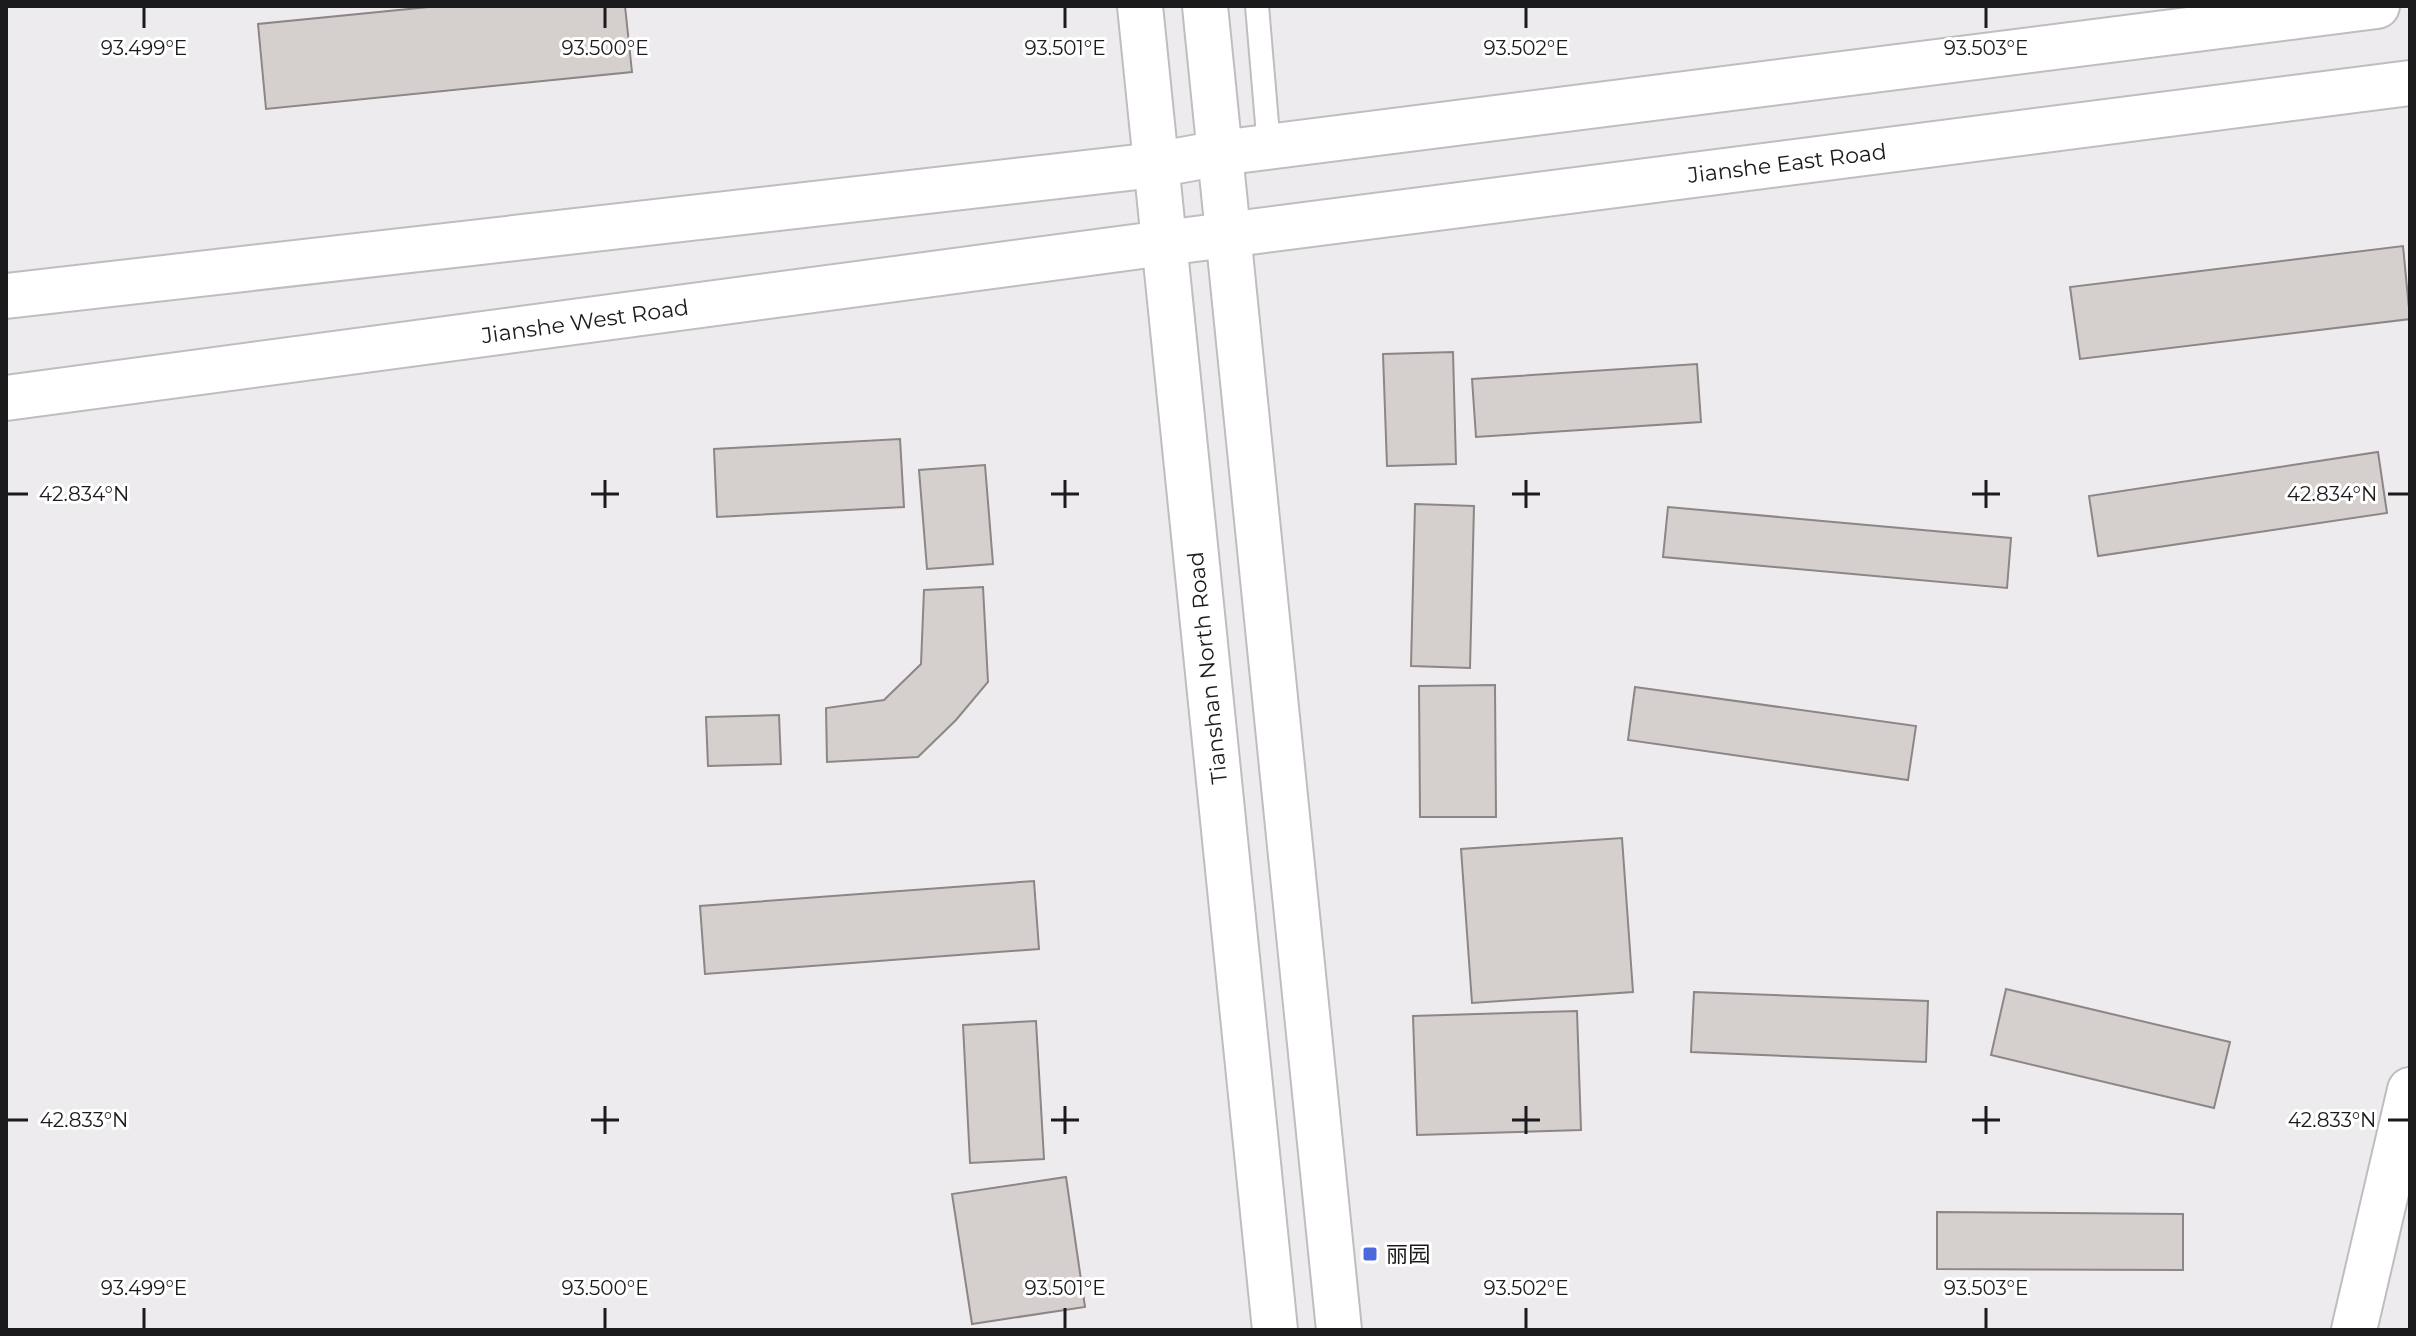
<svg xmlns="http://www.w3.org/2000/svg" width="2416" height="1336" viewBox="0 0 2416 1336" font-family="Montserrat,'Noto Sans SC',sans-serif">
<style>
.building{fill:#d5cfce;stroke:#8c8686;stroke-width:2}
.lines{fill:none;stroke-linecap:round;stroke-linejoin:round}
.service-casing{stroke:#c0bcc1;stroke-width:26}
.tertiary-casing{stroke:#c0bcc1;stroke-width:48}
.secondary-casing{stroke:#c0bcc1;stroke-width:48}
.service{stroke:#fff;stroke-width:22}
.tertiary{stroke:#fff;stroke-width:44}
.secondary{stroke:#fff;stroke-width:44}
.ticks{fill:none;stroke:#1b1a1c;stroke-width:3}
.poi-dot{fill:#4e68dd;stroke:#fff;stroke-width:3}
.labels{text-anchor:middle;stroke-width:6;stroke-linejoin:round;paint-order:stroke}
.street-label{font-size:22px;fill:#1b1a1c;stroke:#fff}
.poi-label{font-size:22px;fill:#1b1a1c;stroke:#fff;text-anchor:start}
.ticks-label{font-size:20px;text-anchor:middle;fill:#1b1a1c;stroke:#fff;stroke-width:6;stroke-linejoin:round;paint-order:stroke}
</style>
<rect width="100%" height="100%" fill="#eeebef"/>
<g class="building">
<path d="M439,6H625L632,72L266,109L258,24Z"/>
<path d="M2403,246L2410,319L2080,359L2070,287Z"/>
<path d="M1453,352L1456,464L1387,466L1383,354Z"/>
<path d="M1697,364L1701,422L1476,437L1472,379Z"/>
<path d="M900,439L904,507L717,517L714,449Z"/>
<path d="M2378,452L2387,513L2098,556L2089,496Z"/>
<path d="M985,465L993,564L927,569L919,470Z"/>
<path d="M1415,504L1474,506L1470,668L1411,666Z"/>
<path d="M1668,507L2011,538L2007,588L1663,557Z"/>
<path d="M983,587L988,682L956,720L918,757L827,762L826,708L884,700L921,664L924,590Z"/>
<path d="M1495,685L1496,817H1420L1419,686Z"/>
<path d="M1635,687L1916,726L1908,780L1628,740Z"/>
<path d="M779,715L781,764L708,766L706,717Z"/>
<path d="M1622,838L1633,992L1472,1003L1461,849Z"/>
<path d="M1034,881L1039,949L705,974L700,906Z"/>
<path d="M2006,989L2230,1042L2214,1108L1991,1055Z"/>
<path d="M1694,992L1928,1001L1926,1062L1691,1052Z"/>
<path d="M1577,1011L1581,1130L1417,1135L1413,1016Z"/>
<path d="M1036,1021L1044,1159L970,1163L963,1025Z"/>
<path d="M1066,1177L1085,1307L972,1324L952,1194Z"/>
<path d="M1937,1212L2183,1214V1270L1937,1269Z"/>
</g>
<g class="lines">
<defs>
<path id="service" d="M1257,6L1269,147"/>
<path id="tertiary" d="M2354,1330L2410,1090"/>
<g id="secondary">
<path d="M1140,6L1275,1330"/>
<path d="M1205,6L1339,1330"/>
<path d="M6,296L1155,165L1220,153L2377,6"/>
<path d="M6,398L1164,243L2410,83"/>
</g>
</defs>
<use href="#service" class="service-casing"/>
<use href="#tertiary" class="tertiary-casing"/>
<use href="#secondary" class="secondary-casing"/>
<use href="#service" class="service"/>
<use href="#tertiary" class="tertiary"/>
<use href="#secondary" class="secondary"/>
</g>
<path class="ticks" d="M144,8V28M605,8V28M1065,8V28M1526,8V28M1986,8V28M605,480V508M1065,480V508M1526,480V508M1986,480V508M8,494H28M591,494H619M1051,494H1079M1512,494H1540M1972,494H2000M2388,494H2408M605,1106V1134M1065,1106V1134M1526,1106V1134M1986,1106V1134M8,1120H28M591,1120H619M1051,1120H1079M1512,1120H1540M1972,1120H2000M2388,1120H2408M144,1308V1328M605,1308V1328M1065,1308V1328M1526,1308V1328M1986,1308V1328"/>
<rect class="poi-dot" x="1362" y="1246" width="16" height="16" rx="4"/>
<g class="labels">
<g class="street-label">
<text transform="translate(1787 163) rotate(-7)" y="8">Jianshe East Road</text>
<text transform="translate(585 321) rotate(-8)" y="8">Jianshe West Road</text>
<text transform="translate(1207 668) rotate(-96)" y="8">Tianshan North Road</text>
</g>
<g class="poi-label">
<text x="1386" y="1262">丽园</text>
</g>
</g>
<g class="ticks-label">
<text x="144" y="55">93.499°E</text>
<text x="605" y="55">93.500°E</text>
<text x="1065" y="55">93.501°E</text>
<text x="1526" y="55">93.502°E</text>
<text x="1986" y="55">93.503°E</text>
<text x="84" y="501">42.834°N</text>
<text x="2332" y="501">42.834°N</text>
<text x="84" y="1127">42.833°N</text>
<text x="2332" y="1127">42.833°N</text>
<text x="144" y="1295">93.499°E</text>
<text x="605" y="1295">93.500°E</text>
<text x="1065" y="1295">93.501°E</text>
<text x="1526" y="1295">93.502°E</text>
<text x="1986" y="1295">93.503°E</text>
</g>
<rect width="2416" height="1336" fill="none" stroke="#1b1a1c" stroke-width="16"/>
</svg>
